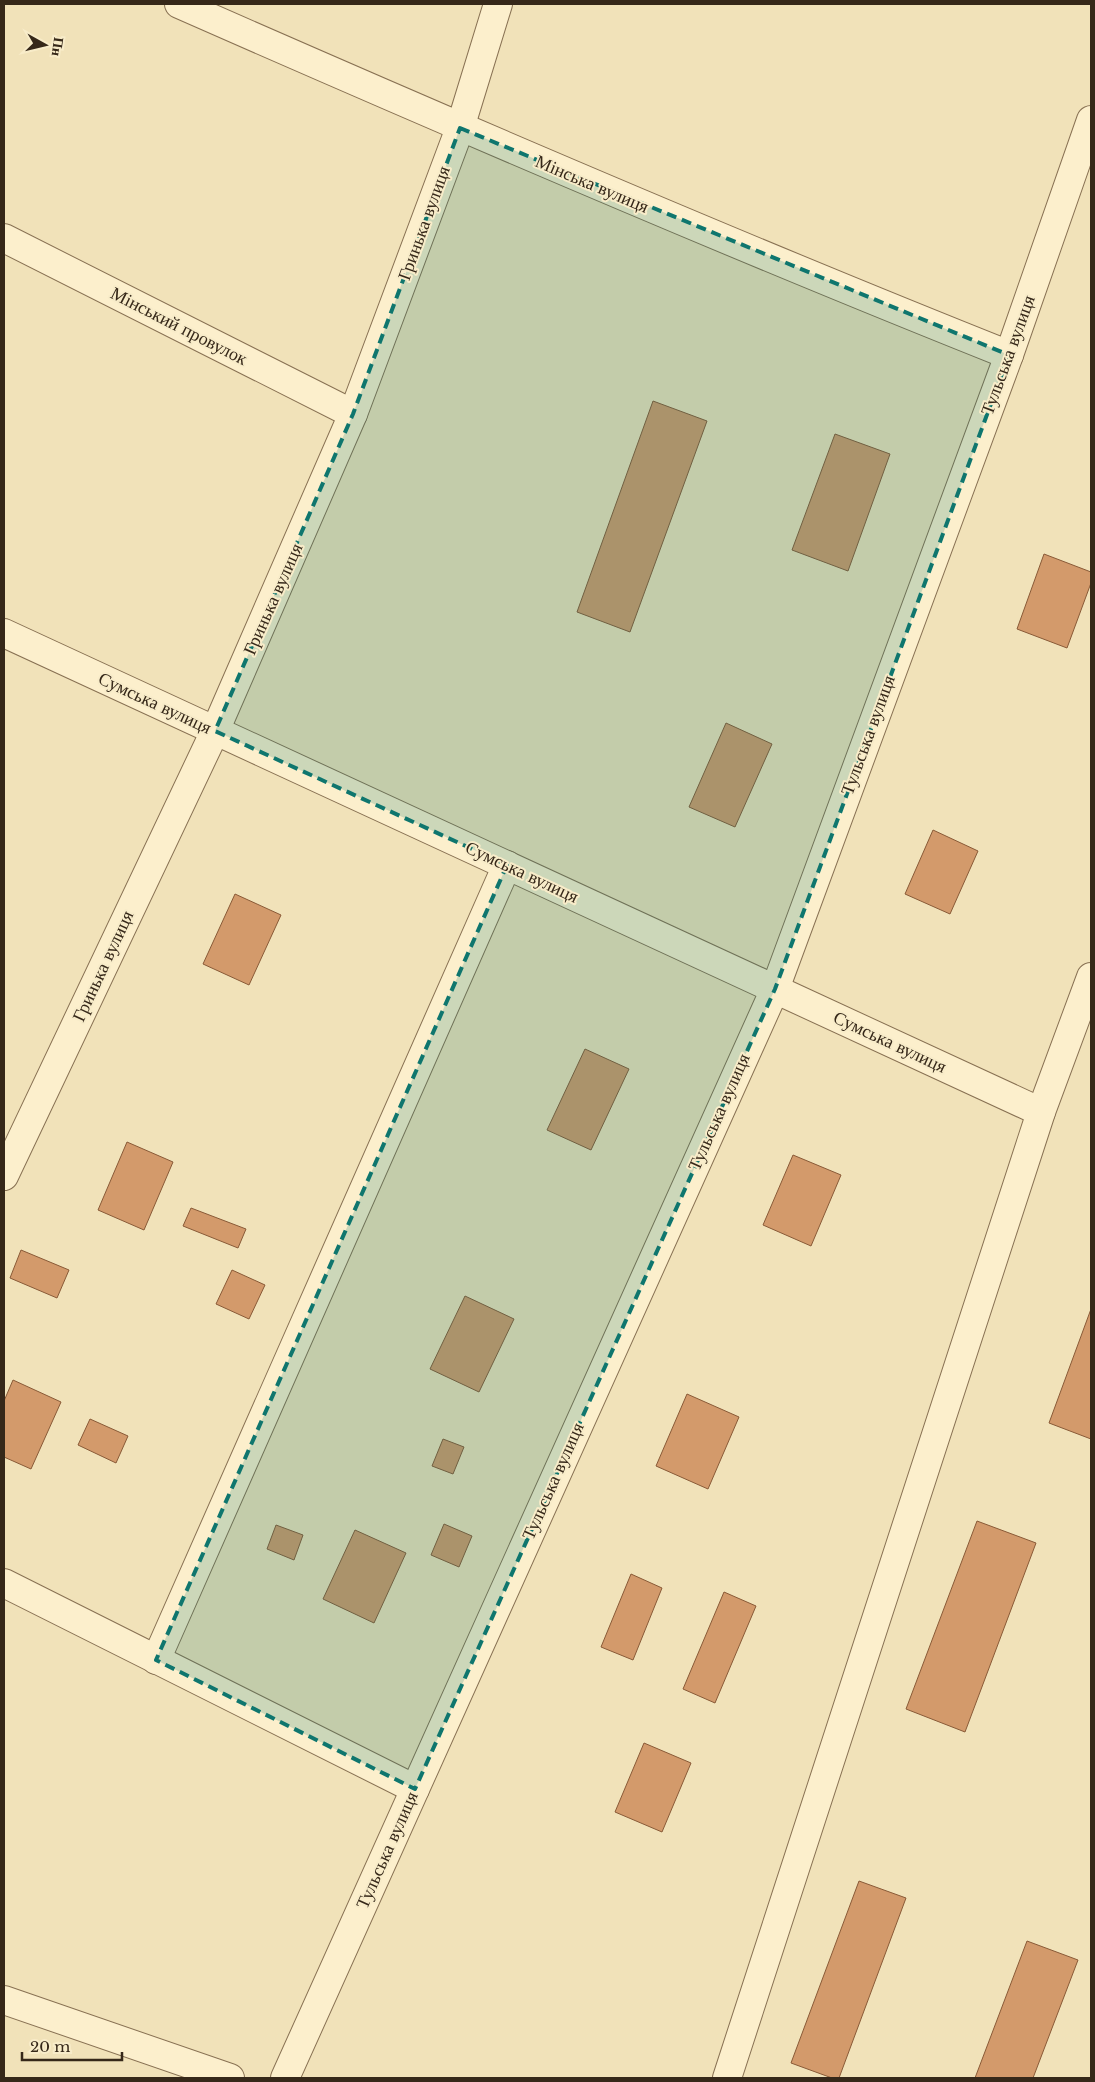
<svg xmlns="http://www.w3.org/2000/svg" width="1095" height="2082" viewBox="0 0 1095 2082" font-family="'Libre Baskerville',serif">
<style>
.building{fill:#d39a6b;stroke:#895a37}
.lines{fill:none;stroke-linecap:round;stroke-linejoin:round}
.minor-casing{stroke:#887153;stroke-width:30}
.minor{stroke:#fcefcc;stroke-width:28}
.marked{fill:#0f766e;fill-opacity:0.2;stroke:#0f766e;stroke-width:4;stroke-dasharray:10 6;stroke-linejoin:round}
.labels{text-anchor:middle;stroke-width:4;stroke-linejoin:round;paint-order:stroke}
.street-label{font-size:18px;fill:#362819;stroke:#f8ecc9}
</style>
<rect width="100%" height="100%" fill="#f1e2b9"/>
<g class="building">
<path d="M653,401L707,421L630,632L577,612Z"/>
<path d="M835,434L890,454L848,571L792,550Z"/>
<path d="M1044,554L1091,572V583L1067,648L1017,629Z"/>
<path d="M726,723L772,744L735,827L689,807Z"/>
<path d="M933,830L978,851L950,914L905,894Z"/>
<path d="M235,894L281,915L249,985L203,964Z"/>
<path d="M585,1049L629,1069L591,1150L547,1130Z"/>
<path d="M127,1142L173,1162L144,1230L98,1210Z"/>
<path d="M793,1155L841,1175L811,1246L763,1225Z"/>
<path d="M191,1208L246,1229L238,1248L183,1226Z"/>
<path d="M21,1250L69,1270L57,1298L10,1278Z"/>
<path d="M232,1270L265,1285L249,1319L216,1304Z"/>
<path d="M465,1296L514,1319L479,1392L430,1369Z"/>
<path d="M1091,1309V1439L1049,1423Z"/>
<path d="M13,1380L61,1402L31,1469L4,1457V1401Z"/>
<path d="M687,1394L739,1417L708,1489L656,1466Z"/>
<path d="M90,1419L128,1436L116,1463L78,1445Z"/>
<path d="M443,1439L464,1447L453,1474L432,1466Z"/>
<path d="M977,1521L1036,1543L965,1732L906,1709Z"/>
<path d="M444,1524L472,1536L459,1567L431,1555Z"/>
<path d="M276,1525L303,1535L294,1560L267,1549Z"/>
<path d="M355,1530L406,1553L374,1623L323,1599Z"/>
<path d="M631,1574L662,1588L633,1660L601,1647Z"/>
<path d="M724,1592L756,1606L715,1703L683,1689Z"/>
<path d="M644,1743L691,1763L662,1832L615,1812Z"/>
<path d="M859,1881L906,1898L839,2078H832L791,2063Z"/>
<path d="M1027,1941L1078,1960L1033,2078H975Z"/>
</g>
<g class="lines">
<defs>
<g id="minor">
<path d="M179,4C454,125 730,244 1009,355"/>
<path d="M4,238L353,414"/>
<path d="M4,633L1041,1112"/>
<path d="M4,1176L215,731L353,414L460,128L498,4"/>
<path d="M4,1583L415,1789"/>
<path d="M156,1660L507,865"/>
<path d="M4,2000L230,2078"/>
<path d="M285,2078L775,989L1009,355L1091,120"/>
<path d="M727,2078L1041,1112L1091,977"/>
</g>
</defs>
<use href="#minor" class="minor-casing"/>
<use href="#minor" class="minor"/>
</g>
<path class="marked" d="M460,128L1009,355L775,989L415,1789L156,1660L507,865L215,731L353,414Z"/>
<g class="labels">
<g class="street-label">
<text transform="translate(592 184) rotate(23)" y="6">Мінська вулиця</text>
<text transform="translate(424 223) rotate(-70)" y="6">Гринька вулиця</text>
<text transform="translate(179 326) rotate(27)" y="6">Мінський провулок</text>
<text transform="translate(1008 355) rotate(-70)" y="6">Тульська вулиця</text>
<text transform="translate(273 599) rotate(-66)" y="6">Гринька вулиця</text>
<text transform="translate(155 703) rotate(25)" y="6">Сумська вулиця</text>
<text transform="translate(868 735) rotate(-70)" y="6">Тульська вулиця</text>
<text transform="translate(522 872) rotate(25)" y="6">Сумська вулиця</text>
<text transform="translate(103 966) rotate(-65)" y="6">Гринька вулиця</text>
<text transform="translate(890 1042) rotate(25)" y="6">Сумська вулиця</text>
<text transform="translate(719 1112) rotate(-66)" y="6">Тульська вулиця</text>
<text transform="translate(553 1481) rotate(-66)" y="6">Тульська вулиця</text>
<text transform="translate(387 1850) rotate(-66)" y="6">Тульська вулиця</text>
</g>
</g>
<rect width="1095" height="2082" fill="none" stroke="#362819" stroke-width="10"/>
<g transform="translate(45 45) rotate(98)" stroke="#f8ecc9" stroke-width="4" paint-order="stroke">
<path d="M0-4L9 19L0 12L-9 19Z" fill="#362819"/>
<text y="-8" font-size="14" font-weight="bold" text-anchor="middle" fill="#362819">Пн</text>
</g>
<path d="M22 2052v8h100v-8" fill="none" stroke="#362819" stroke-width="2.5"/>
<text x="30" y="2052" font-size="15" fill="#362819" stroke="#f8ecc9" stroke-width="4" paint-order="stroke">20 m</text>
</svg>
